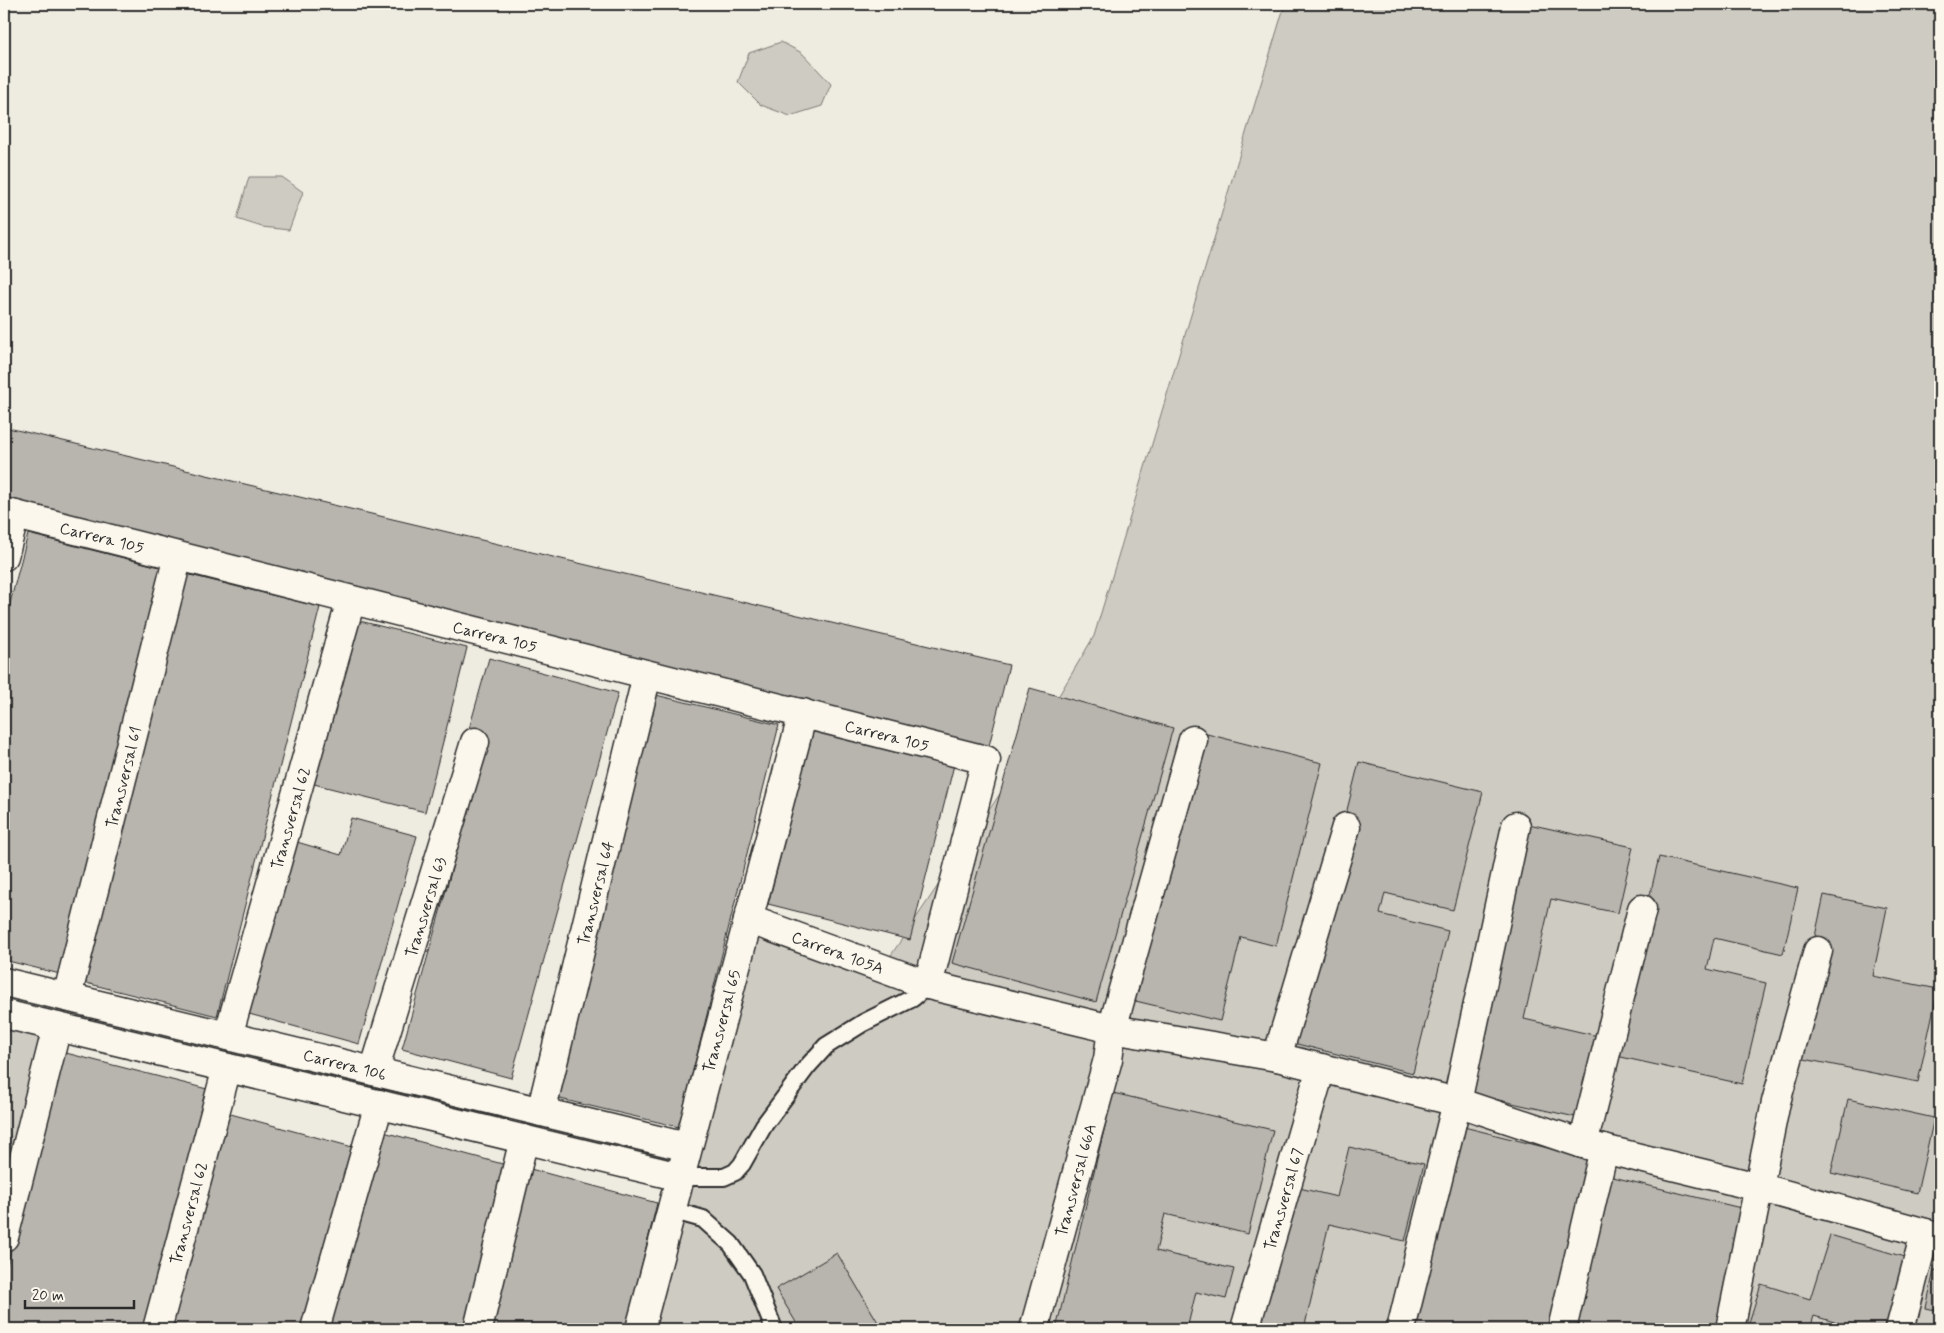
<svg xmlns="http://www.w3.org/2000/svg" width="1944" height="1333" viewBox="0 0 1944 1333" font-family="Mynerve,sans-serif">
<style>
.green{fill:#cecbc2;stroke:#7c7b76}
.building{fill:#b8b5ae;stroke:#2b2b2b}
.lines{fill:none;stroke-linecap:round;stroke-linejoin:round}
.lane-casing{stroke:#2b2b2b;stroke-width:20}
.street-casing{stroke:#2b2b2b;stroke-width:31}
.path{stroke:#2b2b2b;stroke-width:3;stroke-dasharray:5 4;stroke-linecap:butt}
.lane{stroke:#fbf7ec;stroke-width:16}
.street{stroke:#fbf7ec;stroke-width:28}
.labels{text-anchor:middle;stroke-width:4;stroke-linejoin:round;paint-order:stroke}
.street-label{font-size:16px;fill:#2b2b2b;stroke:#fbf7ec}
</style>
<rect width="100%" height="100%" fill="#eeebe0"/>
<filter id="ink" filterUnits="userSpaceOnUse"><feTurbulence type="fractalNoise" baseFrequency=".02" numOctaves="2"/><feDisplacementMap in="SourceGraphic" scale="10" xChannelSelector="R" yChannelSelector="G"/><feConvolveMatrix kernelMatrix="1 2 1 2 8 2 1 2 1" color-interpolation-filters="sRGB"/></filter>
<g filter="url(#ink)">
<g class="green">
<path d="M1285,4H1940V1329H643L753,925L887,961L1006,785L1094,636Z"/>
<path d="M781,42L802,53L831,84L822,106L790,116L761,105L738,82L749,53Z"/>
<path d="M249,177H282L303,192L289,230L262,227L237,219Z"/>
<path d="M4,1027L45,1038L4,1194Z"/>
</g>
<g class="building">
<path d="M4,427L1009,665L987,754L4,503Z"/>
<path d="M28,534L164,568L60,974L4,960V626Z"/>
<path d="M182,573L320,607L217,1016L78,981Z"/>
<path d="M352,619L467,648L425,812L310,783Z"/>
<path d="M489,658L618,693L511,1078L402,1049L487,742L469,729Z"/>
<path d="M1030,688L1173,728L1096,1002L952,963Z"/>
<path d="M652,694L779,725L679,1127L552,1097Z"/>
<path d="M813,730L954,765L910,940L768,904Z"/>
<path d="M1195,731L1322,763L1276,946L1241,937L1220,1021L1127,999Z"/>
<path d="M1359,762L1483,792L1453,910L1385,893L1380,914L1448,931L1413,1073L1289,1042Z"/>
<path d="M351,818L417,836L359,1044L249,1014L297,842L341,855Z"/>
<path d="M1515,821L1633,847L1618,913L1551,899L1524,1019L1598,1036L1580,1118L1453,1090Z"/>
<path d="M1659,857L1798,888L1783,954L1714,938L1707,969L1766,983L1742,1084L1612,1055Z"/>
<path d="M1824,895L1887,908L1873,976L1938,989L1918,1082L1789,1056Z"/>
<path d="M62,1052L207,1089L145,1329H4V1276Z"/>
<path d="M1113,1093L1273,1130L1248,1234L1165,1214L1156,1251L1234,1269L1226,1299L1196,1292L1187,1329H1056Z"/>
<path d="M1848,1099L1934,1118L1917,1193L1831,1173Z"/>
<path d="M227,1113L356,1148L305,1329H166Z"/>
<path d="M1456,1125L1592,1159L1548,1329H1403Z"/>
<path d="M380,1131L510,1166L466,1329H326Z"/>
<path d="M1349,1147L1424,1164L1405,1241L1329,1224L1304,1329H1257L1291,1186L1337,1197Z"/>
<path d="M523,1167L657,1203L626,1329H485Z"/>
<path d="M1609,1176L1749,1210L1720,1329H1571Z"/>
<path d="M1830,1235L1911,1259L1889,1329H1858L1814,1316L1810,1329H1747L1761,1284L1810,1299Z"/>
<path d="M837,1253L882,1329H800L776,1289Z"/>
<path d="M1934,1270L1940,1271V1311L1926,1308Z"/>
</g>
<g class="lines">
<defs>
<g id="lane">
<path d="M680,1177H724L735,1172L742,1164L764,1125L807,1067L826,1046L863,1023L913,998L928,985"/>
<path d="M671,1210L703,1219L731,1244L752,1274L774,1329"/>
</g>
<g id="street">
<path d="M4,512L986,760L928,985"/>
<path d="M4,556L15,515"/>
<path d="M748,919L928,985L1112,1029L1277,1057L1457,1102L1583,1144L1758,1187L1940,1237"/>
<path d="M4,982L687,1147"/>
<path d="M67,997L178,556"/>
<path d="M4,1014L680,1177"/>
<path d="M228,1036L351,600"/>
<path d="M1277,1057L1346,827"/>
<path d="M374,1071L475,742"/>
<path d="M541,1112L647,675"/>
<path d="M1583,1144L1642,909"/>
<path d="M4,1237L57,1027"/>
<path d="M157,1329L227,1068"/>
<path d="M315,1329L379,1104"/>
<path d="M478,1329L524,1139"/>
<path d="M640,1329L803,713"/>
<path d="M1034,1329L1108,1059L1112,1029L1193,740"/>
<path d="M1245,1329L1321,1068"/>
<path d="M1401,1329L1457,1102L1516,826"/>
<path d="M1562,1329L1604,1149"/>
<path d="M1730,1329L1776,1102L1818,951"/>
<path d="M1900,1329L1925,1233"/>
</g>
</defs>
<use href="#lane" class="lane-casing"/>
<use href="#street" class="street-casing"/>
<path class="path" d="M1917,4L1940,6"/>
<use href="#lane" class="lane"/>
<use href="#street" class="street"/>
</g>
</g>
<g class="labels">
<g class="street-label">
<text transform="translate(102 537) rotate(14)" y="6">Carrera 105</text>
<text transform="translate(495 636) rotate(14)" y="6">Carrera 105</text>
<text transform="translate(887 735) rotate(14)" y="6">Carrera 105</text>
<text transform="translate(123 777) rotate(-76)" y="6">Transversal 61</text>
<text transform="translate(290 818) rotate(-74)" y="6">Transversal 62</text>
<text transform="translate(595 893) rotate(-76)" y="6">Transversal 64</text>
<text transform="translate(425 907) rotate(-73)" y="6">Transversal 63</text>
<text transform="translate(838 952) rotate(20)" y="6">Carrera 105A</text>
<text transform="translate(721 1021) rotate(-75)" y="6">Transversal 65</text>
<text transform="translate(345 1064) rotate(14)" y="6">Carrera 106</text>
<text transform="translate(1075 1180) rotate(-75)" y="6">Transversal 66A</text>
<text transform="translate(1283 1199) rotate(-74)" y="6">Transversal 67</text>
<text transform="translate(188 1213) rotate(-75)" y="6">Transversal 62</text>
</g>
</g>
<rect width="1944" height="1333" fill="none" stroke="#fbf7ec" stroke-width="20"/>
<rect x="10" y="10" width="1924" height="1313" fill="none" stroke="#2b2b2b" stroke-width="2" filter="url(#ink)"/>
<path d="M25 1300v8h109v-8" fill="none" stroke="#2b2b2b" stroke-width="2.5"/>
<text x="32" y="1300" font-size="15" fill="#2b2b2b" stroke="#fbf7ec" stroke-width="4" paint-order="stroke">20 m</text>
</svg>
